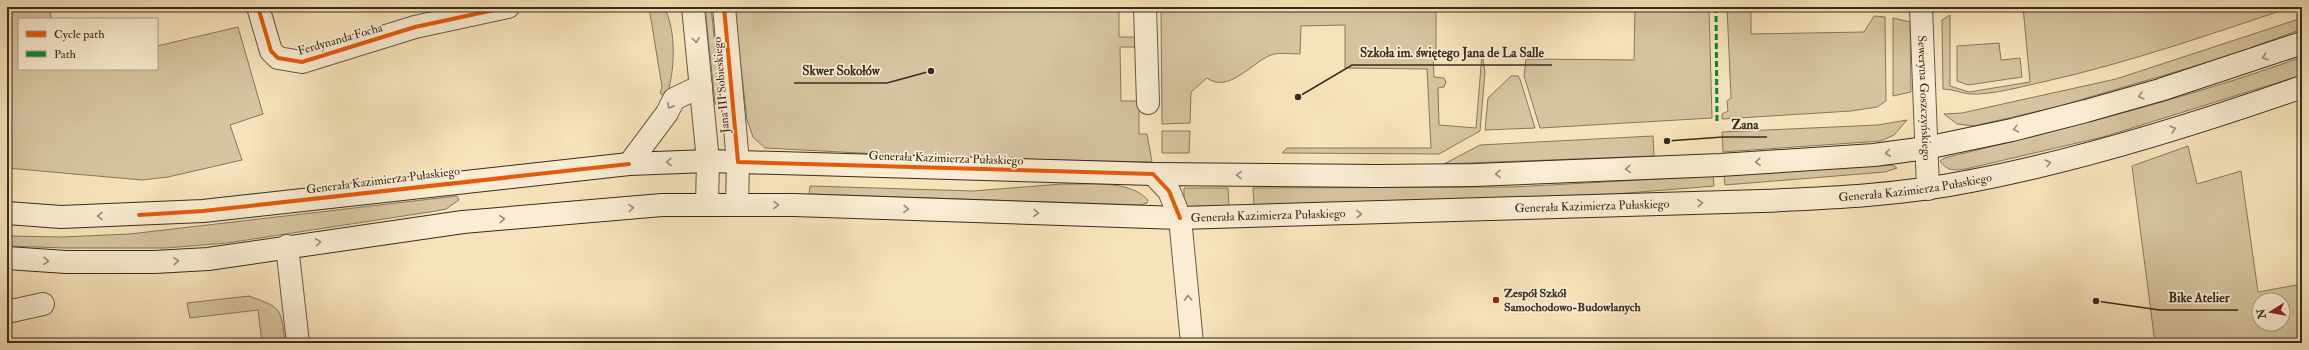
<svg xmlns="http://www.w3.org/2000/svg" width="2309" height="350" viewBox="0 0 2309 350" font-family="'IM FELL Double Pica',serif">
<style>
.green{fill:#d6c4a0;stroke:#86785e;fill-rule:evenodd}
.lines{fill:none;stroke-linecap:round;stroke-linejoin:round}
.minor-casing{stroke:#675a44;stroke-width:24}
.tertiary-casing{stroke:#675a44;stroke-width:24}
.secondary-casing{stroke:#372c1d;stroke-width:24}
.minor{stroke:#faedd3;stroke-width:22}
.tertiary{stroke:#faedd3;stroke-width:22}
.secondary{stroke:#faedd3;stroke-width:22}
.quiet{stroke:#00873e;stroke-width:3;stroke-dasharray:6 3;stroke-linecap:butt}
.cycleway-casing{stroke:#faedd3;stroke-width:6}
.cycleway{stroke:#e8590c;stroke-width:4}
.oneway{stroke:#988c78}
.poi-dot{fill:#8f2418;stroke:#faedd3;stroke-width:1.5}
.labels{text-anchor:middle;stroke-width:3.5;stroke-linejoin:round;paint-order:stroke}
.street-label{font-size:12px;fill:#372c1d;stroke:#faedd3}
.poi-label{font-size:12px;font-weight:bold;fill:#372c1d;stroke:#faedd3;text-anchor:start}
.leader{fill:none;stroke:#372c1d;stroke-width:1.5}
.callout-dot{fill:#372c1d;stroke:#faedd3;stroke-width:1.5}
.callout-label{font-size:13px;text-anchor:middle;font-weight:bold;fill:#372c1d;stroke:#faedd3;stroke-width:3.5;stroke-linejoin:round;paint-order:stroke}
</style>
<rect width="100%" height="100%" fill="#f7e3bb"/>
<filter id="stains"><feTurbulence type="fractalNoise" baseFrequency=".005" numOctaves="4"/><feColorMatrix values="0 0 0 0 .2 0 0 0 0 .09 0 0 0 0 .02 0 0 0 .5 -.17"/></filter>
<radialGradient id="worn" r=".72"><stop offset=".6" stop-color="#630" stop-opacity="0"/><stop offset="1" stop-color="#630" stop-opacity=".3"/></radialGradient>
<g class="green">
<path d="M7,7H48L52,19H19V69H157V46L238,27L263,114L230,125L242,160L168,177L142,180L7,168Z"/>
<path d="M649,7H664C677,31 675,73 666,98L660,93L662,87Z"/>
<path d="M705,7H711L721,104H715Z"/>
<path d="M734,7H1119V37H1135L1136,47H1120L1121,101H1139V134H1147L1152,162L954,158L765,148L753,137L747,120Z"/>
<path d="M1161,7H1436V52H1433L1434,77L1444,78L1446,82L1444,87L1438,88L1439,125L1476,128L1482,54L1485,72L1480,131L1439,154L1282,153L1287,148H1431L1427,69L1345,68V25L1301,26L1300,54C1292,54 1278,52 1271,55C1252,62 1229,94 1207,78L1191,92L1190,123L1162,124Z"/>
<path d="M1631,7H1709L1712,118L1540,128L1524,76L1526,59L1634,60L1635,7Z"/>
<path d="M1727,7H1751V34L1864,32L1874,16L1885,17L1886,101L1877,107L1851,111L1722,119V114L1728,111L1727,101L1731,98Z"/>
<path d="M2023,7H2292C2211,34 2131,62 2047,81C2024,86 1993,95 1970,94C1960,93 1953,89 1943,89L1942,20L1950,15V86L1969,92L2030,82Z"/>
<path d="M1893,18L1910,22L1911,92L1893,96Z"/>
<path d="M2302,18V29L2250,48V50L2056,107L1974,126L1957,124L1944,114L1962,113L2116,79Z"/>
<path d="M1999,43L2001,60L2020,58L2022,77L1968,85L1957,81V46Z"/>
<path d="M2302,57V75L2103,137L1970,168C1958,170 1948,173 1940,161L1944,158C2065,129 2185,99 2302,57Z"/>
<path d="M1511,76H1518L1520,79L1535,128L1485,130L1488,98Z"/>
<path d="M1907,120L1894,135L1881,141L1723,152L1722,132L1878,125Z"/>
<path d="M1162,131H1190L1189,153H1162Z"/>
<path d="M1653,136L1654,156L1444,164L1480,145Z"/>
<path d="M2188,146L2197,184L2241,171L2258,292L2302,284V343H2155L2132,166ZM2259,300H2283V324H2259Z"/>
<path d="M1893,165L1897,168L1885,172L1725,185L1724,175Z"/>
<path d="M1713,176L1714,186L1615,194L1254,207L1253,188L1513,187Z"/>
<path d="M1062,184C1088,185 1129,179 1148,200L1147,203L1140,205L809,194L810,186L973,191Z"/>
<path d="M1184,188H1228L1229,207H1188L1184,201Z"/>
<path d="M457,196L459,200L446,209L436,211L227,243L166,248H65L7,246V236L62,237L130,234Z"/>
<path d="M249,296C282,308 281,308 285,343H262L258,310L190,318L187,303Z"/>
</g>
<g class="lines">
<defs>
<g id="minor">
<path d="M258,7L271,51L278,58L302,62L415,27L508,7"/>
<path d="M1145,7L1148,103"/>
<path id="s1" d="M1921,7L1928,189"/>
<path d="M287,246L298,343"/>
<path d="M7,312L43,304"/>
</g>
<g id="tertiary">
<path d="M693,7L708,161L707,205"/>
<path d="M724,7L738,162L737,204"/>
<path d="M629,164L667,113L674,99L701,86"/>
<path d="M1153,174L1169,191L1180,218L1192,343"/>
</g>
<g id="secondary">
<path d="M7,213L61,217L203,211L629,164L708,161L1153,174L1378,176L1474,175L1720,165L1874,155L1926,148L2012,130L2086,111L2160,90L2302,43"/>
<path id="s2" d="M7,258L66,262H155L208,259L463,222L662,205H794L1180,218L1761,201C1831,198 1902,195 1971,181C2082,160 2196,124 2302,87"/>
</g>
</defs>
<use href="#minor" class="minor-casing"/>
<use href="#tertiary" class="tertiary-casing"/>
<use href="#secondary" class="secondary-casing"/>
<use href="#minor" class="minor"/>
<use href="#tertiary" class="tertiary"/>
<use href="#secondary" class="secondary"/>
<path class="quiet" d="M1716,7L1717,123"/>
<defs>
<g id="cycleway">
<path d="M258,7L271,51L278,58L302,62L415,27L508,7"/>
<path d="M724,7L738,162L1153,174L1169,191L1180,218"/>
<path d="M139,215L203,211L629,164"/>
</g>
</defs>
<use href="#cycleway" class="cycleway-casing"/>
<use href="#cycleway" class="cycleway"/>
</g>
<defs><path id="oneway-chevron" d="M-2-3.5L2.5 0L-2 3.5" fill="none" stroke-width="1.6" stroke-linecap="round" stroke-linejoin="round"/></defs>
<g class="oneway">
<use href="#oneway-chevron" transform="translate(696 40) rotate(83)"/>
<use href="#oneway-chevron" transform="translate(2265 57) rotate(161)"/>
<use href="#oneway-chevron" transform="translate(2141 96) rotate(164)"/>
<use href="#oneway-chevron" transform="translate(670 106) rotate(116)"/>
<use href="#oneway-chevron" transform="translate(2016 129) rotate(166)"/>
<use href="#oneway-chevron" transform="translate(2173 129) rotate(-16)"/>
<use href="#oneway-chevron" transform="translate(1888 153) rotate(173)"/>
<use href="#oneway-chevron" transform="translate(669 162) rotate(178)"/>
<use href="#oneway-chevron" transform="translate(1758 162) rotate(176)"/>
<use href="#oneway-chevron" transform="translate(2048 163) rotate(-14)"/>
<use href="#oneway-chevron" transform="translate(1628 169) rotate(178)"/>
<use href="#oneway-chevron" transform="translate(1498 174) rotate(178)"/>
<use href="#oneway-chevron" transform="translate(1239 175) rotate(-179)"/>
<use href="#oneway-chevron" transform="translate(1700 203) rotate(-2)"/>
<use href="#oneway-chevron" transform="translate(776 205) rotate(1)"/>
<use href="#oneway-chevron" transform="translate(631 208) rotate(-5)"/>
<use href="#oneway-chevron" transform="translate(906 209) rotate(2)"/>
<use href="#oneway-chevron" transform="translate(1036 213) rotate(2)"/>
<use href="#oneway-chevron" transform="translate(1359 214) rotate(-2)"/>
<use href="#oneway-chevron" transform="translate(100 216) rotate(179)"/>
<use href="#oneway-chevron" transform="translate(502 219) rotate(-5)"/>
<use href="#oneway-chevron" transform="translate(318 242) rotate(-8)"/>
<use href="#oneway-chevron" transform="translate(46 261) rotate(4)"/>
<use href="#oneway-chevron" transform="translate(176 261) rotate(-3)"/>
<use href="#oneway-chevron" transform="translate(1188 298) rotate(-94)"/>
</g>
<circle class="poi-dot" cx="1496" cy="300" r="4"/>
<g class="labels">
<g class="street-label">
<text transform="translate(340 39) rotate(-16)" y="4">Ferdynanda Focha</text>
<text transform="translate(721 85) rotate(-95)" y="4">Jana III Sobieskiego</text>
<text dy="4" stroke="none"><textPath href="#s1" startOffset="91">Seweryna Goszczyńskiego</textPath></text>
<text transform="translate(946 158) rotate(2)" y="4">Generała Kazimierza Pułaskiego</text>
<text transform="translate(383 180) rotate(-7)" y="4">Generała Kazimierza Pułaskiego</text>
<text dy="4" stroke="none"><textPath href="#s2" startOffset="1913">Generała Kazimierza Pułaskiego</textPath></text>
<text dy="4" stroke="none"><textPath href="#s2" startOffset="1589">Generała Kazimierza Pułaskiego</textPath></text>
<text dy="4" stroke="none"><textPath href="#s2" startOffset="1265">Generała Kazimierza Pułaskiego</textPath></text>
</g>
<g class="poi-label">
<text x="1504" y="297">Zespół Szkół<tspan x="1504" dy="14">Samochodowo-Budowlanych</tspan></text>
</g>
</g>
<path class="leader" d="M1298 97L1352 65H1552M931 71L887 83H794M1667 141L1723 137H1767M2096 301L2160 310H2238"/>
<g class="callout-dot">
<circle cx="1298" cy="97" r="4"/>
<circle cx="931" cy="71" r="4"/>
<circle cx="1667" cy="141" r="4"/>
<circle cx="2096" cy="301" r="4"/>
</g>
<g class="callout-label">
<text x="1452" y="57">Szkoła im. świętego Jana de La Salle</text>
<text x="841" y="75">Skwer Sokołów</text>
<text x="1745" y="129">Zana</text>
<text x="2199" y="302">Bike Atelier</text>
</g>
<rect width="2309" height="350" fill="none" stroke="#f7e3bb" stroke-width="24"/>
<rect x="8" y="8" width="2293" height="334" fill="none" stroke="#372c1d" stroke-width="2"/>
<rect x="12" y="12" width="2285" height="326" fill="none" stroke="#372c1d"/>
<rect x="18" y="18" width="140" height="52" fill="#faedd3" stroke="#aca08a"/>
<rect x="26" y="31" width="20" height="6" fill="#e8590c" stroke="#aca08a"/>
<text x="54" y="38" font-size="12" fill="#372c1d">Cycle path</text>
<rect x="26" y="51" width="20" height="6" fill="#00873e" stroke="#aca08a"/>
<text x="54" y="58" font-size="12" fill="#372c1d">Path</text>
<g transform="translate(2271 312) rotate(259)"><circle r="19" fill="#faedd3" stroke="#aca08a"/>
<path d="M0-3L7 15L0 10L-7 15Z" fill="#8f2418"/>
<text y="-6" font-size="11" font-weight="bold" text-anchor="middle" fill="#372c1d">N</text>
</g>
<rect width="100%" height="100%" filter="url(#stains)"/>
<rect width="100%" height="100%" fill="url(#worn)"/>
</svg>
